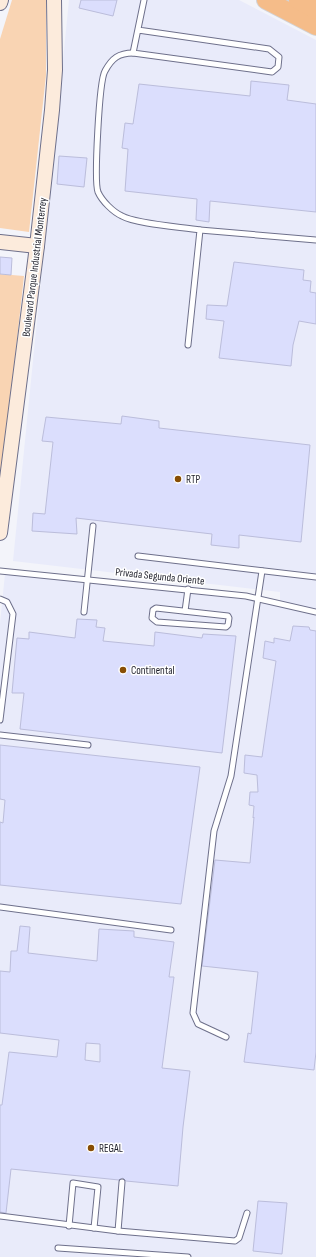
<svg xmlns="http://www.w3.org/2000/svg" width="316" height="1257" viewBox="0 0 316 1257" font-family="'Sofia Sans Condensed',sans-serif">
<style>
.built{fill:#e9ebfa}
.green{fill:#f9d4b3}
.building{fill:#dbdefd;stroke:#bbbddb;fill-rule:evenodd}
.lines{fill:none;stroke-linecap:round;stroke-linejoin:round}
.lane-casing{stroke:#6e708b;stroke-width:7}
.secondary-casing{stroke:#6e708b;stroke-width:16}
.highway-casing{stroke:#d2d2d4;stroke-width:20}
.lane{stroke:#fff;stroke-width:5}
.secondary{stroke:#fcebdc;stroke-width:14}
.highway{stroke:#f5bc89;stroke-width:18}
.poi-dot{fill:#884e04;stroke:#fff;stroke-width:1.5}
.labels{text-anchor:middle;stroke-width:3;stroke-linejoin:round;paint-order:stroke}
.street-label{font-size:11px;fill:#1d1e29;stroke:#fff}
.poi-label{font-size:11px;fill:#1d1e29;stroke:#fff;text-anchor:start}
</style>
<rect width="100%" height="100%" fill="#f3f4fa"/>
<path class="built" d="M69,0H239L316,40V1257H0V623L5,574L280,603V592L13,561Z"/>
<g class="green">
<path d="M12,0H46V75L29,232L0,228V39Z"/>
<path d="M0,274L24,276L0,494Z"/>
</g>
<g class="building">
<path d="M81,0H117L113,16L79,8Z"/>
<path d="M251,81L289,85L287,100L316,104V212L210,201L209,222L196,220L197,199L125,191L128,149L122,148L125,123L133,124L139,84L250,96Z"/>
<path d="M59,156L87,158L84,187L57,184Z"/>
<path d="M0,257L12,258L11,275L0,274Z"/>
<path d="M234,262L304,270L303,280L311,281L310,292L316,293V324L299,321L293,345L291,366L219,358L224,321L206,319L207,305L227,306Z"/>
<path d="M122,416L159,421V428L310,445L301,542L239,535V548L211,545L212,534L76,518L77,534L32,531L33,513L45,514L53,442L42,441L46,417L121,424Z"/>
<path d="M77,619L97,620L96,627L105,628L103,641L154,646L155,632L202,638L203,634L236,636L222,753L20,729L24,693H12L17,638L29,639V632L75,638Z"/>
<path d="M293,626L309,627L310,630L316,631V1052L314,1070L244,1062L248,1033L251,1034L258,972L202,966L215,860L250,863L254,817L253,818L254,806L249,805L250,792H258L257,775L244,773L245,755L262,757L276,661L263,658L265,641L274,643V638L290,641Z"/>
<path d="M0,745L200,767L181,904L0,885V822L3,823L5,800L0,799Z"/>
<path d="M20,926L30,927L28,953L97,961L99,929L134,931V937L174,942L169,977H174L162,1068L190,1071L183,1127L178,1186L126,1181L123,1178L119,1180L11,1169L6,1213L0,1212V1105H2L9,1052L57,1057L59,1040L0,1033V971L10,972L11,951H17ZM86,1043L100,1044V1062L85,1060Z"/>
<path d="M258,1201L287,1203L282,1254L253,1251Z"/>
</g>
<g class="lines">
<defs>
<g id="lane">
<path d="M138,30L269,49L279,57L278,67L272,72L133,53L144,0"/>
<path d="M133,53C119,53 112,58 105,71C99,81 94,182 98,192C102,201 113,212 122,216C136,224 182,227 200,230L188,345"/>
<path d="M200,230L316,240"/>
<path d="M138,556L316,577"/>
<path d="M0,571L246,596L316,612"/>
<path d="M0,599L7,602L13,614L0,720"/>
<path d="M156,608L228,616L229,618L228,625L226,627L157,622L152,618L153,610Z"/>
<path d="M185,611L188,589"/>
<path d="M84,612L93,526"/>
<path d="M0,735L88,745"/>
<path d="M0,907L171,930"/>
<path d="M226,1037L198,1024L193,1013L214,831L231,776L262,571"/>
<path d="M0,1216L118,1231L235,1241L239,1238L247,1213"/>
<path d="M69,1226L73,1183L98,1187L94,1228"/>
<path d="M118,1231L122,1182"/>
<path d="M58,1248L188,1257"/>
</g>
<g id="secondary">
<path d="M0,3L1,0"/>
<path d="M0,242L37,246"/>
<path d="M0,533L37,246L52,110L55,70L54,0"/>
</g>
<g id="highway">
<path d="M266,0L316,26"/>
<path d="M298,0L316,10"/>
</g>
</defs>
<use href="#lane" class="lane-casing"/>
<use href="#secondary" class="secondary-casing"/>
<use href="#highway" class="highway-casing"/>
<use href="#lane" class="lane"/>
<use href="#secondary" class="secondary"/>
<use href="#highway" class="highway"/>
</g>
<g class="poi-dot">
<circle cx="178" cy="479" r="4"/>
<circle cx="123" cy="670" r="4"/>
<circle cx="91" cy="1148" r="4"/>
</g>
<g class="labels">
<g class="street-label">
<text transform="translate(34 267) rotate(-83)" y="4">Boulevard Parque Industrial Monterrey</text>
<text transform="translate(160 576) rotate(6)" y="4">Privada Segunda Oriente</text>
</g>
<g class="poi-label">
<text x="186" y="483">RTP</text>
<text x="131" y="674">Continental</text>
<text x="99" y="1152">REGAL</text>
</g>
</g>
</svg>
